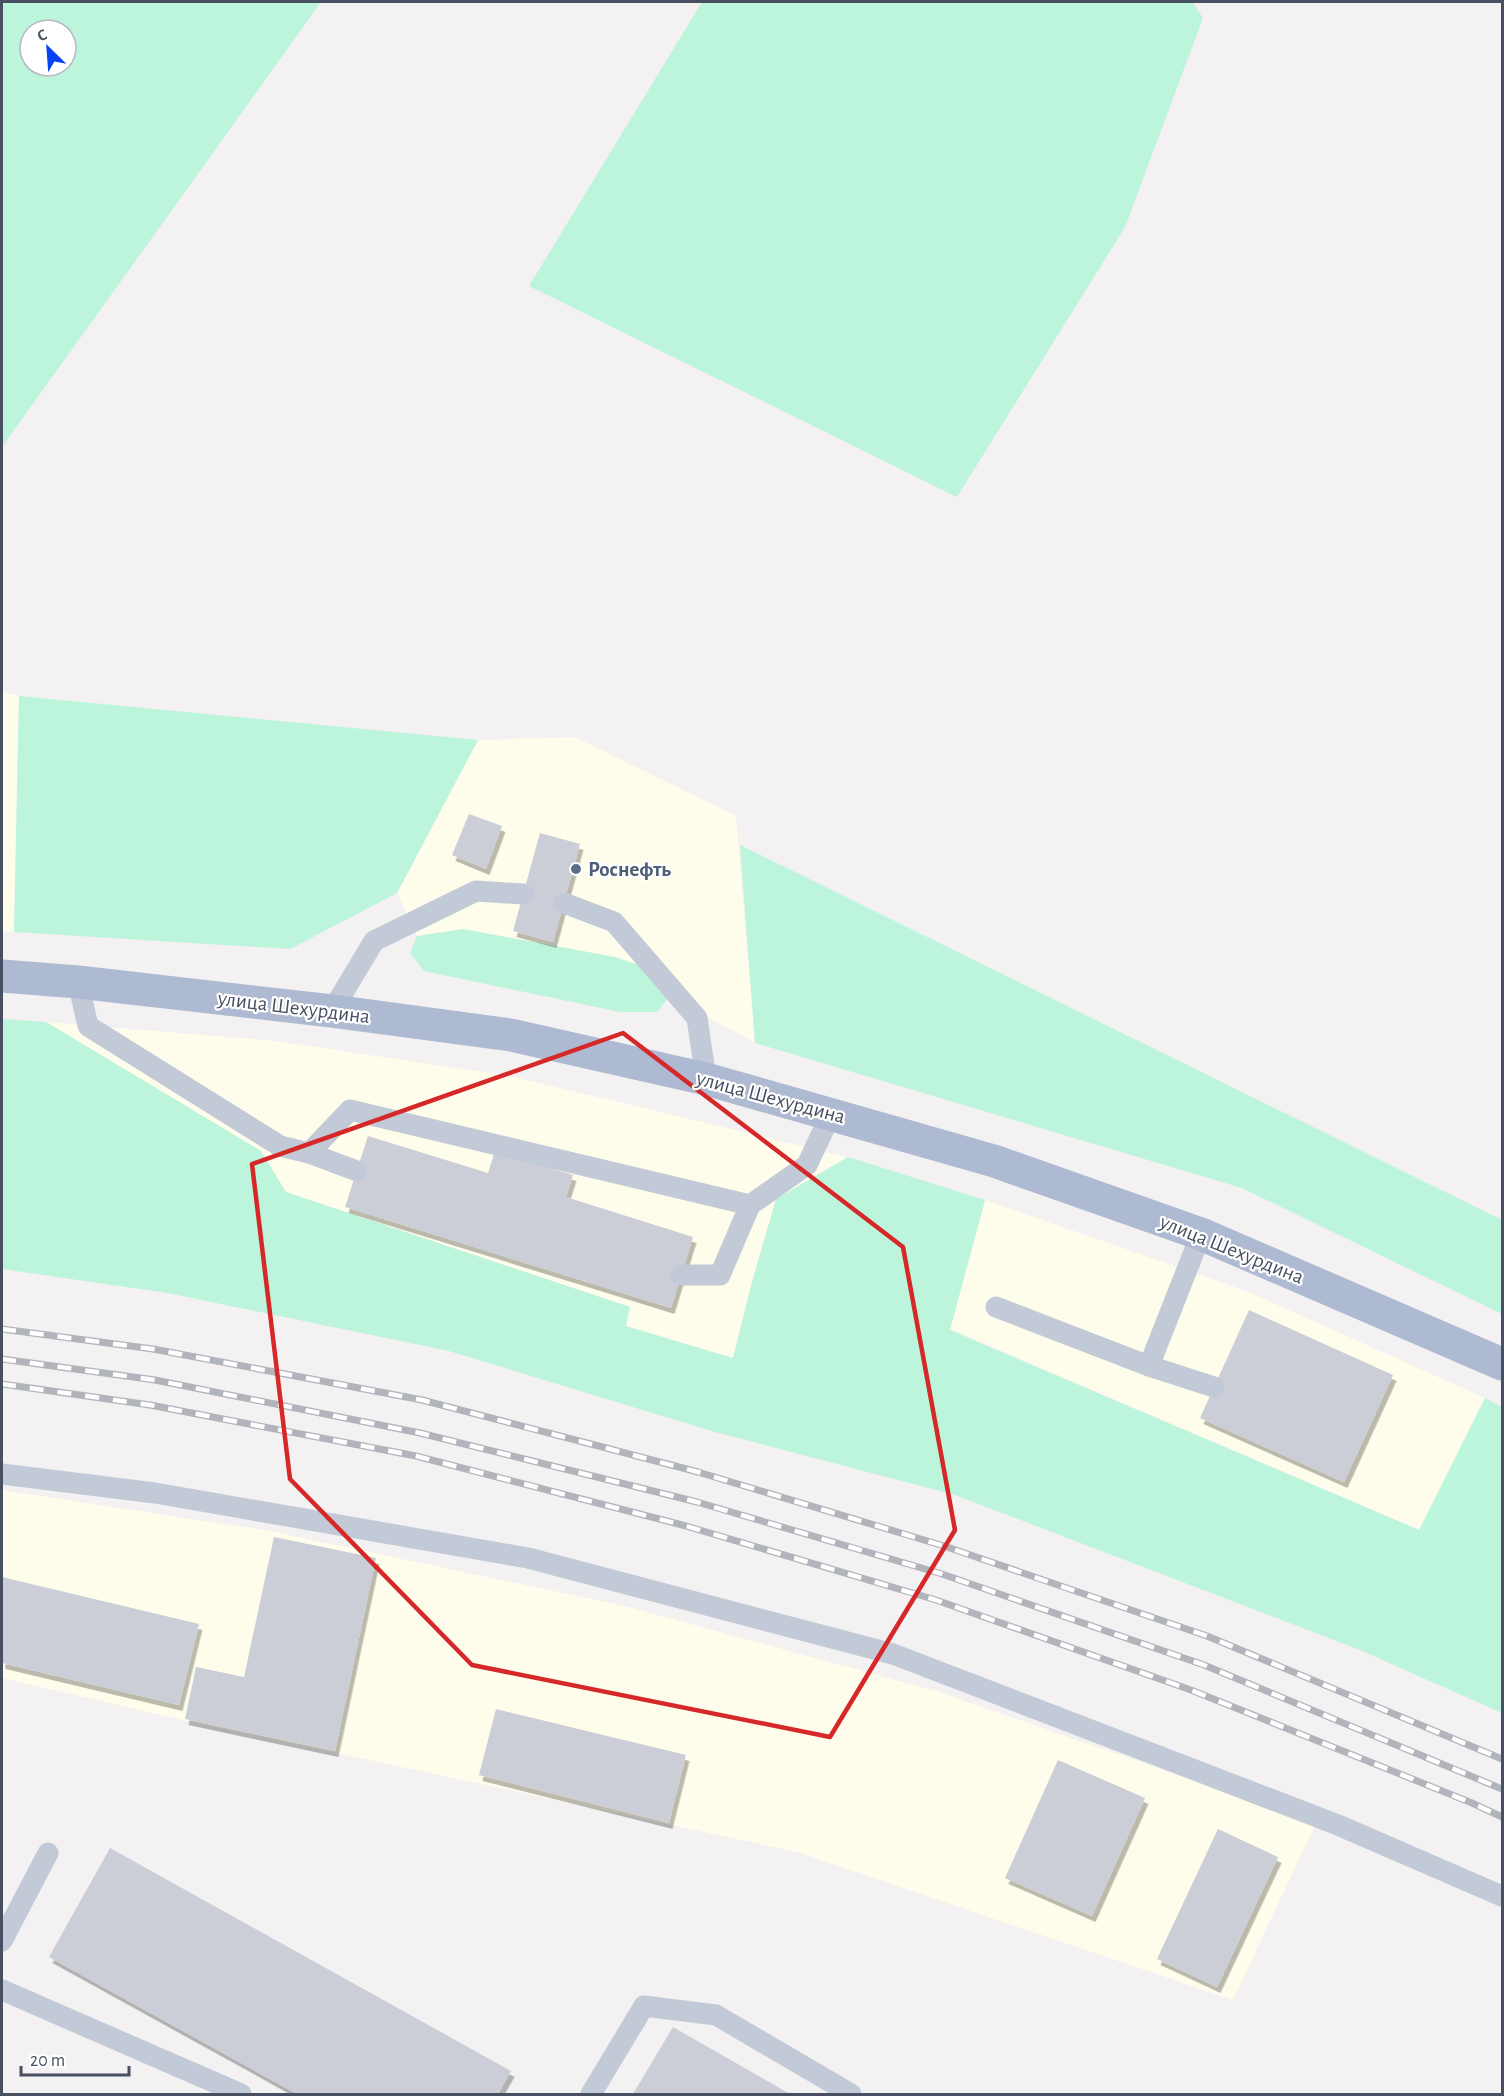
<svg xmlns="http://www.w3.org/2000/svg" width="1504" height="2096" viewBox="0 0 1504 2096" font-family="'Alegreya Sans',sans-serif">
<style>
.commercial{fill:#fefcea}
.green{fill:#bcf4dc;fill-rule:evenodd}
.building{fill:#ccced7;filter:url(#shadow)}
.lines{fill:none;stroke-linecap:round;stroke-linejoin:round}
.lane{stroke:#c3cad7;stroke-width:21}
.primary{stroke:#aeb9d2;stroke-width:33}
.rail-casing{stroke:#b2b4bc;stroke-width:7}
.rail{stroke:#fff;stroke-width:4.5;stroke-dasharray:14;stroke-linecap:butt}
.marked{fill:none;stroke:#d62828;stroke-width:4.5;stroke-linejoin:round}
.service-dot{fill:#5c6f8a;stroke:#fff;stroke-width:2}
.labels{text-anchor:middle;stroke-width:4.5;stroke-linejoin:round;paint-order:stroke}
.service-label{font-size:21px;font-weight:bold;fill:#4e5e75;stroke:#fff;text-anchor:start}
.street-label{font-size:21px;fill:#474f60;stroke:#fff}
</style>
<defs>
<filter id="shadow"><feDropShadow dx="3.5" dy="6" stdDeviation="0" flood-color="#0004"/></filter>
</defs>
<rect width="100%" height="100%" fill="#f3f1f1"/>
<g class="commercial">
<path d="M2,692L19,696L14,932L2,931Z"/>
<path d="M575,737L736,816L755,1043L670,996L417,936L397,893L478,740Z"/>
<path d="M46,1022L276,1041L510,1076L848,1157L776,1200L752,1282L733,1358L625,1326L630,1307L285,1192L260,1151Z"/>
<path d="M985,1200L1249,1292L1485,1398L1420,1530L950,1329Z"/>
<path d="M2,1490L270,1531L625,1606L936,1691L1316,1823L1233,2000L797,1852L183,1720L2,1678Z"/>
</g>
<g class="green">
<path d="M2,2H321L2,447ZM30,30H66V66H30Z"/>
<path d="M702,2H1192L1203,18L1125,227L957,497L529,286Z"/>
<path d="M19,696L478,740L397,893L290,949L14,932Z"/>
<path d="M740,845L1502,1220V1314L1242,1188L755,1043Z"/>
<path d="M463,929L615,957L659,972L670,996L657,1012H620L424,971L410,953L417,936Z"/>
<path d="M2,1019L46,1022L261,1151L286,1192L630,1307L626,1326L733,1358L752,1282L776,1199L848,1157L985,1200L950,1330L1419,1530L1485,1398L1502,1407V1713L1360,1650L955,1495L715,1432L449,1351L168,1293L2,1269Z"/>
</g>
<g class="building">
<path d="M469,814L502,826L486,869L452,855Z"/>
<path d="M540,833L580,844L553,942L513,931Z"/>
<path d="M368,1136L488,1173L495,1151L573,1175L566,1197L693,1237L671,1308L345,1207Z"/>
<path d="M1249,1310L1393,1375L1344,1482L1200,1418Z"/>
<path d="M274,1537L376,1558L335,1751L185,1719L196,1667L244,1677Z"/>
<path d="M2,1577L199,1624L179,1705L2,1663Z"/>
<path d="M496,1709L686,1755L669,1823L479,1775Z"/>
<path d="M1058,1760L1145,1798L1092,1916L1005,1878Z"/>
<path d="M1218,1829L1278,1857L1217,1987L1157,1959Z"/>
<path d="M110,1848L511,2071L498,2094H297L49,1957Z"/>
<path d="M673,2027L790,2094H633Z"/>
</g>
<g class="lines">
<g class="lane">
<path d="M564,903L614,922L697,1018L706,1079"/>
<path d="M78,982L88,1026L280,1146L309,1153L357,1171"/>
<path d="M332,1011L374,941L476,891L523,894"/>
<path d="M309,1153L350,1110L750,1205L807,1165L831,1114"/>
<path d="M681,1275H720L750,1205"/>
<path d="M996,1307L1149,1366L1201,1234"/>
<path d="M1149,1366L1214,1387"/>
<path d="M2,1474L155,1493L528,1558L893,1654L1338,1825L1502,1896"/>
<path d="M2,1941L48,1853"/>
<path d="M2,1990L241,2094"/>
<path d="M591,2094L644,2006L716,2015L851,2094"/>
</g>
<path class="primary" d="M2,976L78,982L332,1011L511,1035L706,1079L994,1161L1201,1234L1502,1364"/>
<defs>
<g id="rail">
<path d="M2,1329L153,1349L422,1400L698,1472L944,1546L1207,1636L1502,1759"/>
<path d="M2,1359L155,1380L420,1433L697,1502L942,1574L1204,1665L1502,1789"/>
<path d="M2,1384L150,1405L416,1456L686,1526L936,1600L1191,1690L1472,1803L1502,1817"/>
</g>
</defs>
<use href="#rail" class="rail-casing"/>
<use href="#rail" class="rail"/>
</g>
<path class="marked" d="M623,1033L903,1247L955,1530L830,1737L472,1665L290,1479L252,1164Z"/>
<circle class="service-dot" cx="576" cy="869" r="6"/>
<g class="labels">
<g class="service-label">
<text x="588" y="876">Роснефть</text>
</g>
<g class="street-label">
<text transform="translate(294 1007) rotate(7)" y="7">улица Шехурдина</text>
<text transform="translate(771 1097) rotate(15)" y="7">улица Шехурдина</text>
<text transform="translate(1232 1249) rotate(22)" y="7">улица Шехурдина</text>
</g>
</g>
<rect width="1504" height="2096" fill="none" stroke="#474f60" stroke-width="6"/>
<g transform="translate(48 48) rotate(335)"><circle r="28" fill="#ffffff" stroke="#b5b9bf" stroke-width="1.5"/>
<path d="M0-4.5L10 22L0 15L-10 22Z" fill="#0842f5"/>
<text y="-9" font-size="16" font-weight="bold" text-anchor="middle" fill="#474f60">С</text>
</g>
<path d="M21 2066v9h108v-9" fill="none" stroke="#474f60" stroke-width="3"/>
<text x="30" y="2066" font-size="18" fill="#474f60" stroke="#ffffff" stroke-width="4.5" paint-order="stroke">20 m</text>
</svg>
